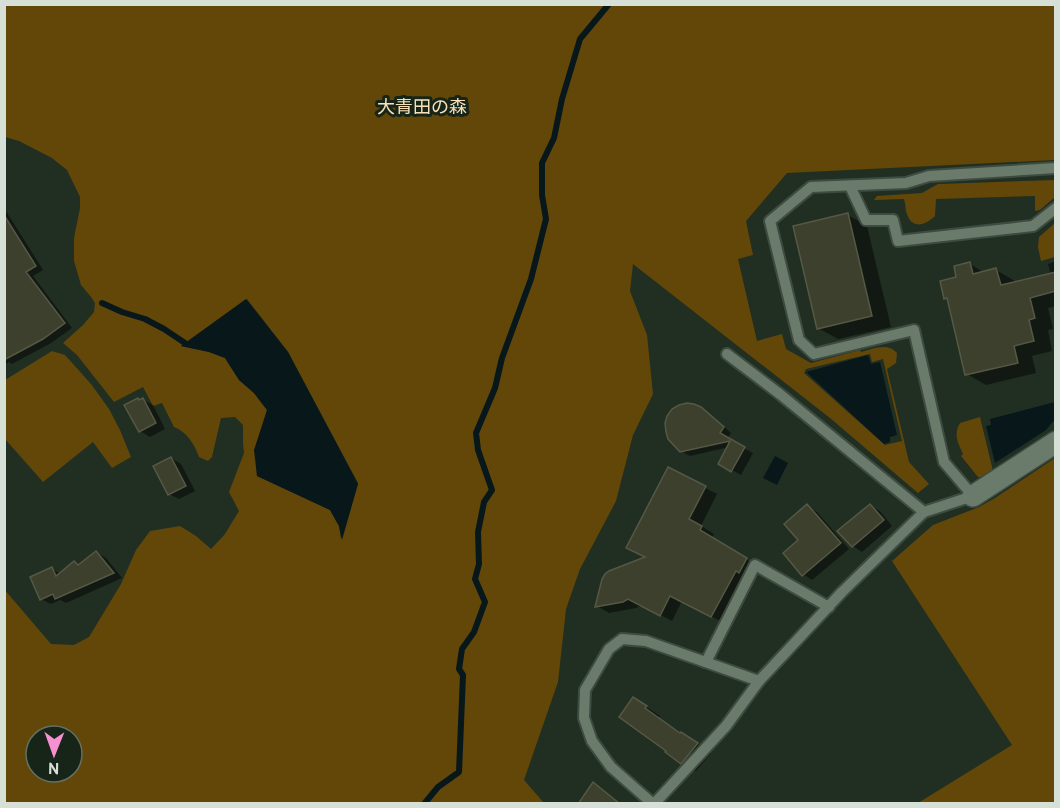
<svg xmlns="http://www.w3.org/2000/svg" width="1060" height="808" viewBox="0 0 1060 808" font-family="Overpass,'Noto Sans JP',sans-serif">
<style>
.green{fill:#634709;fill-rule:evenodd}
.water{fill:#07171a}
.shadow{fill:#0007}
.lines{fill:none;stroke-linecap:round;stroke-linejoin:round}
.stream{stroke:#07171a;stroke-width:6}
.building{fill:#3d402d;stroke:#555844;stroke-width:1.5}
.lane-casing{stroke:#3e4b40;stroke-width:14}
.street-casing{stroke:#3e4b40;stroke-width:24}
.lane{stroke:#6a7b6b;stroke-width:10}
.street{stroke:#6a7b6b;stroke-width:21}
.labels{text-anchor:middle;stroke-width:6;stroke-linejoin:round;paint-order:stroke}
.park-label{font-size:18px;fill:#f8e1ba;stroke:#172518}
</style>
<rect width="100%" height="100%" fill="#202f22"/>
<g class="green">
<path d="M5,5H1055V160L787,173L746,221L753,255L738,259L757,341L782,334L786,349L811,363L860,350L861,352C873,349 887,342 897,353L896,363L887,369L909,462L929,484L918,493L830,418L633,264L630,291L647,335L653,394L633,435L616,501L580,569L566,609L558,682L524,780L544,803H5L4,589L51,644L74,645L89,637L121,584L136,550L150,531L180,526L196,536L211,549L225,534L239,511L229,492L244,453L243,442V425L235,417L221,418L212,457L208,461L199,457C195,445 186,431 174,427L162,403L153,406L143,387L114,402L77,355L63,343L83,325L94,312L95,303L91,297L81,285L74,261V238L80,208V197L67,170L52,158L19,141L5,137ZM247,299L288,352L358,483L341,539L339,526L330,510L257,476C256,453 261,431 267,410L254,393L239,380L225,358L209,352L181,346ZM870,354L872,362L883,359L902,441L885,445L804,373L806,369ZM36,736H72V772H36Z"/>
<path d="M1055,180V197L1040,210L1035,211V196L936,199L935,216C926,225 912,230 907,214C905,209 906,205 904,199L874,200L877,196L922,193L938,184Z"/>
<path d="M1055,223V257L1041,261L1038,247L1039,237Z"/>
<path d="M52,351L65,355L91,384L109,409L120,430L131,457L112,468L93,442L43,482L5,439V380Z"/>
<path d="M980,417L993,471L984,477H978L961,456L963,454C958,443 953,434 960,423Z"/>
<path d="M1055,458V803H918L1012,745L892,561L933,525L979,507L995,498Z"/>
</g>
<g class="water">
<path d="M246,299L288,352L358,484L342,540L339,526L330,510L257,476L254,450L267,410L254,393L239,380L225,358L209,352L181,346Z"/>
<path d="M868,355L871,364L880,362L897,435L890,437V442L884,444L806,372Z"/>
<path d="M1055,402V419L1046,430L995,463L986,426L991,425L990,419Z"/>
<path d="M775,456L788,463L777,485L763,478Z"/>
</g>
<g class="shadow">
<path d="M4,208L43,270L33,276L72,328L51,343L12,364L9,362L4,365Z"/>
<path d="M848,215L867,226L891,327L838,339L818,328Z"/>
<path d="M1056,261V306L1048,308L1053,329L1048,330L1052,351L1032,356L1036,373L986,385L967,374L949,300L945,298L958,278L970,264L985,273L996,270L1015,281L1016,283L1051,275L1048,264Z"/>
<path d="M138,399L140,401L143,400L153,405L165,429L150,437L140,431Z"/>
<path d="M700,408L710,414L731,433L727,439L753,453L741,475L720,463L729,447L690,456L681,451Z"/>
<path d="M171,458L181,464L195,491L179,499L169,494Z"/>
<path d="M668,469L717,494L701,526L714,534L711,539L758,566L724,623L682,601L672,621L642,605L636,608L609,613L597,606L648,558Z"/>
<path d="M807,506L817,512L849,549L812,580L803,574L801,540Z"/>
<path d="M870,506L880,511L892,526L862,552L853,546Z"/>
<path d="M96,552L106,558L122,578L66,603L60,600L51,604L41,599L52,569L61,574L74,563L79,566Z"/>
<path d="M634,699L660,716L659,718L711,753L696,771L682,762Z"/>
</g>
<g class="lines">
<g class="stream">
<path d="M102,303L122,312L145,319L164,329L185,343"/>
<path d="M424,804L438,787L459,772L463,675L459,669L462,649L474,632L485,602L475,579L479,564L478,532L484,502L492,490L478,450L476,433L495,388L502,358L531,279L546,219L542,195V163L554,138L562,99L580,39L609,4"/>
</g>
</g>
<g class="building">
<path d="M848,213L872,316L817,329L793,226Z"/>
<path d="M4,215L36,266L26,272L65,323L43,339L4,360Z"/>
<path d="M970,262L973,274L996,268L1001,285L1056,272V291L1030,298L1035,318L1029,320L1034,341L1014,346L1018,363L965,375L947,298L944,299L940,281L956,277L954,266Z"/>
<path d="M138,398L139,400L143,398L156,423L139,432L124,405Z"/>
<path d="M687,403L694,404L701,407L724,427L720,433L745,447L731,472L718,464L730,441L680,452L668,439L666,432L665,423L667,416L672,409L679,405Z"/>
<path d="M171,457L186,486L168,495L153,466Z"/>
<path d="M668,467L706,486L689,519L702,526L700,530L747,558L739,573L736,571L711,617L670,596L660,616L628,599L623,602L595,607L602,579L605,574L609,571L645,557L626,548Z"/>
<path d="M807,504L841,543L802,576L783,553L798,540L784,524Z"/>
<path d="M870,504L884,520L852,547L837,531Z"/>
<path d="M96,551L114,573L55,599L53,594L40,600L30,577L52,567L56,576L74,561L78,565Z"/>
<path d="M633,697L647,706L645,708L680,733L681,732L698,743L681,764L665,752L666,751L619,717Z"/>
<path d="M593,782L620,804H578Z"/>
</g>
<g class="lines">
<defs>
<g id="lane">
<path d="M850,186L866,220H893L898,241L1033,226L1056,208"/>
<path d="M727,354L781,395L924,512"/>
<path d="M706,662L755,565L829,607"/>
<path d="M653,804L611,767L592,741L584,718L585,690L609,649L622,639L646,641L759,681"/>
<path d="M654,804L726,726L759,681L842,592L924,512L973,496L944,462L914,330L814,354L799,340L770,221L811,187L906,183L929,176L1056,168"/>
</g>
<path id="street" d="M973,496L1056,442"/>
</defs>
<use href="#lane" class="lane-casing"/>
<use href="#street" class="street-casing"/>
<use href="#lane" class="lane"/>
<use href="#street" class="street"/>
</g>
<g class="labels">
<g class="park-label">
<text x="422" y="113">大青田の森</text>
</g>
</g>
<rect width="1060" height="808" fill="none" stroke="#d6e0d7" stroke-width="12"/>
<g transform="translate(54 754) rotate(181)"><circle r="28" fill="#172518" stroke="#637064" stroke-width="1.5"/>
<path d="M0-4.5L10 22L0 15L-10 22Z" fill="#f590d1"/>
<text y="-9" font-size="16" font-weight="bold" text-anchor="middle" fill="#d6e0d7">N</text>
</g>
</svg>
